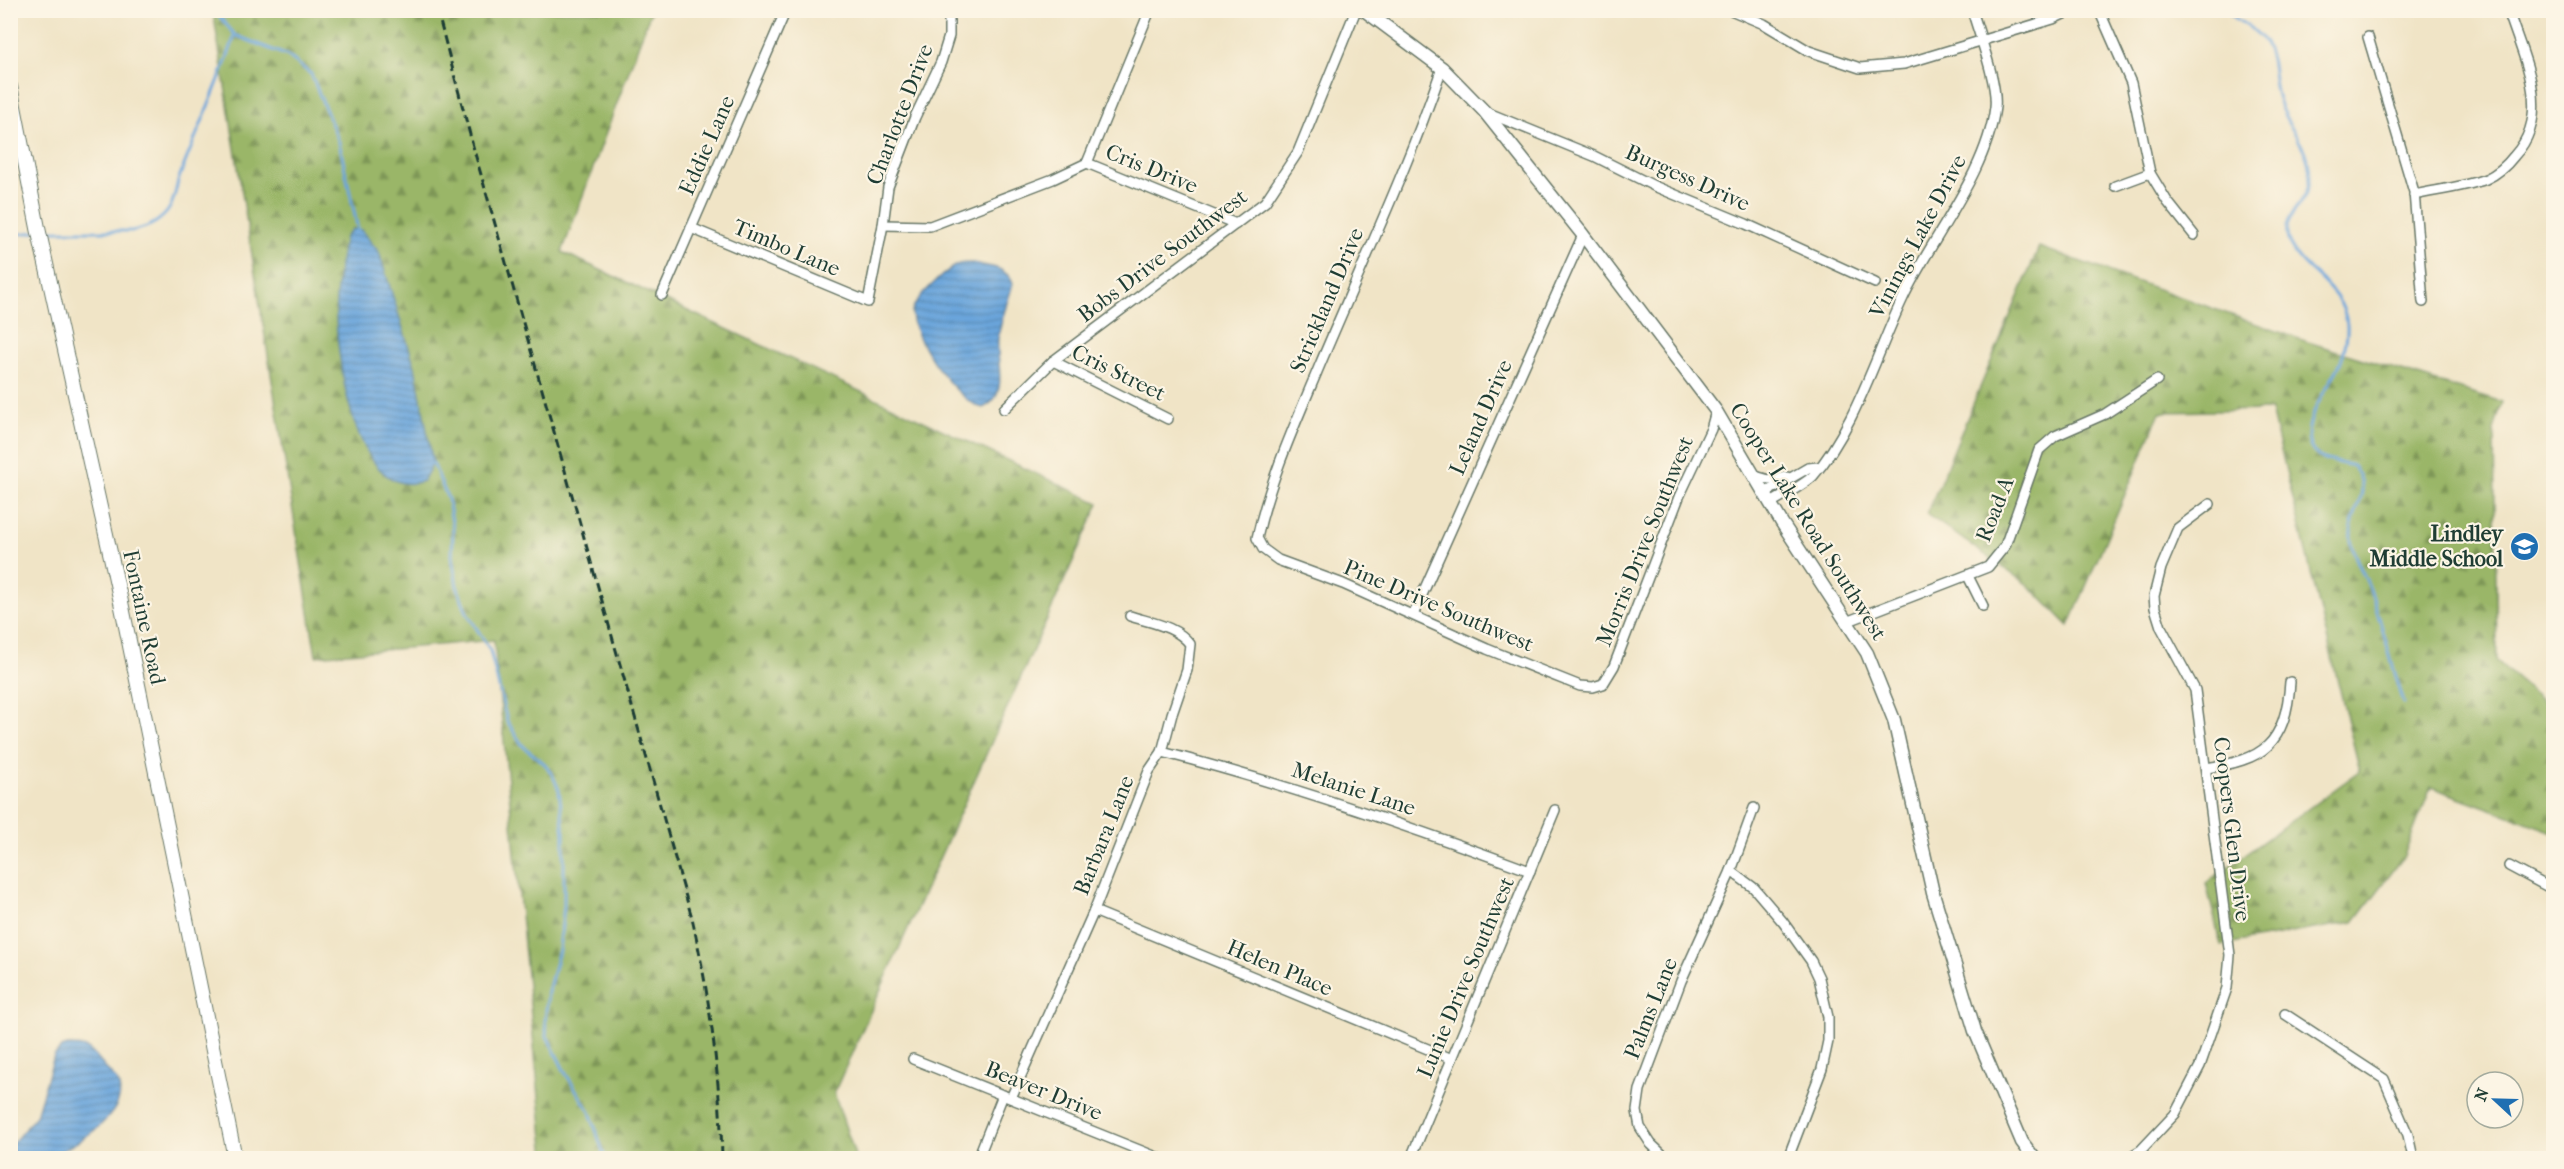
<svg xmlns="http://www.w3.org/2000/svg" width="2564" height="1169" viewBox="0 0 2564 1169" font-family="'IM FELL French Canon',serif">
<style>
.forest{fill:url(#forest-firs);stroke:#5c7a4e;stroke-width:1.5}
.water{fill:url(#water-rules);stroke:#457188;stroke-width:1.5}
.lines{fill:none;stroke-linecap:round;stroke-linejoin:round}
.stream{stroke:#6ba5db;stroke-width:3}
.minor-casing{stroke:#687767;stroke-width:12}
.tertiary-casing{stroke:#687767;stroke-width:15}
.secondary-casing{stroke:#687767;stroke-width:16}
.minor{stroke:#fff;stroke-width:9}
.tertiary{stroke:#fff;stroke-width:12}
.secondary{stroke:#fff;stroke-width:14}
.rail{stroke:#1f3d34;stroke-width:3;stroke-dasharray:9 4.5;stroke-linecap:butt}
.labels{text-anchor:middle;stroke-width:4.5;stroke-linejoin:round;paint-order:stroke}
.street-label{font-size:22px;fill:#1f3d34;stroke:#fcf5e5}
.poi-label{font-size:22px;font-weight:bold;fill:#1f3d34;stroke:#fcf5e5;text-anchor:end}
</style>
<defs>
<pattern id="forest-firs" width="22" height="20" patternUnits="userSpaceOnUse" patternTransform="scale(1.5)"><rect width="22" height="20" fill="#9ab668"/><path d="M5 1l3.5 6h-7zM16 11l3.5 6h-7z" fill="#7d9556"/></pattern>
<pattern id="water-rules" width="6" height="5" patternUnits="userSpaceOnUse" patternTransform="scale(1.5)"><rect width="6" height="5" fill="#6ba5db"/><path d="M0 2.5h6" fill="none" stroke="#5788b2"/></pattern>
</defs>
<rect width="100%" height="100%" fill="#fcf5e5"/>
<filter id="ink" filterUnits="userSpaceOnUse"><feTurbulence type="fractalNoise" baseFrequency=".0167" numOctaves="2"/><feDisplacementMap in="SourceGraphic" scale="12" xChannelSelector="R" yChannelSelector="G"/><feConvolveMatrix kernelMatrix="1 2 1 2 8 2 1 2 1" color-interpolation-filters="sRGB"/></filter>
<filter id="wash" filterUnits="userSpaceOnUse"><feTurbulence type="fractalNoise" baseFrequency=".008" numOctaves="4" result="noise"/><feDisplacementMap in="SourceGraphic" scale="24" xChannelSelector="R" yChannelSelector="G"/><feGaussianBlur stdDeviation="1.35" result="paint"/><feColorMatrix in="noise" values="0 0 0 0 0 0 0 0 0 0 0 0 0 0 0 0 0 1.4 0 .05"/><feComposite in="paint" operator="in"/></filter>
<g filter="url(#wash)">
<rect width="100%" height="100%" fill="#f0e4c6"/>
<g class="forest">
<path d="M213,11H651L562,252L1099,503L834,1093L856,1158H545L494,640L316,656Z"/>
<path d="M2039,247L2308,342L2502,402L2494,430L2497,661L2553,711V832L2431,787L2403,858L2354,922L2221,945L2206,883L2360,771L2271,410L2160,412L2069,626L2028,585L1927,514Z"/>
</g>
<g class="water">
<path d="M352,229L361,230L379,252L415,367L433,463L423,481C353,505 334,344 336,301C337,279 341,258 345,237Z"/>
<path d="M973,263C990,267 1005,266 1013,283C1008,302 1001,319 998,338C995,361 1011,395 983,408C958,403 911,338 912,312C913,300 948,268 959,264C964,263 969,263 973,263Z"/>
<path d="M68,1046C90,1046 89,1049 102,1064C107,1071 117,1077 119,1086C127,1117 68,1151 43,1158C34,1161 20,1159 11,1158V1145L36,1116L54,1056L61,1048Z"/>
</g>
<g class="lines">
<g class="stream">
<path d="M214,10L235,35L288,56L311,74L339,142L358,230"/>
<path d="M2227,10C2235,22 2255,26 2265,43C2275,61 2272,81 2278,100C2286,127 2309,145 2310,175C2310,207 2276,214 2290,245C2304,274 2344,287 2347,325C2348,338 2343,358 2337,370C2327,389 2291,436 2318,456C2327,462 2342,463 2353,466C2376,493 2348,510 2351,540C2353,558 2365,574 2371,592C2383,628 2392,666 2404,703"/>
<path d="M42,231H131C146,228 157,224 167,212C176,201 175,186 181,173C199,127 220,82 235,35"/>
<path d="M10,235L35,232"/>
<path d="M433,463L448,499L453,528L452,557L457,586L467,613L490,650L507,721L523,746L545,764L553,776L559,790L564,833V906L559,950L548,992L545,1021L547,1036L566,1074L590,1112L605,1158"/>
</g>
</g>
</g>
<g filter="url(#ink)">
<g class="lines">
<defs>
<g id="minor">
<path d="M1731,10L1764,24L1809,51L1860,68L1904,64L2053,19L2072,10"/>
<path d="M2099,10L2131,83L2150,173L2167,201L2194,235"/>
<path d="M2368,37L2414,192L2423,302"/>
<path d="M1442,68C1407,170 1361,267 1319,367C1296,422 1270,479 1257,538L1263,549L1278,560L1343,584L1487,649L1580,686L1593,687L1603,684L1614,666L1679,497L1711,429L1716,411"/>
<path d="M1486,112L1594,156L1654,186L1746,224L1875,283"/>
<path d="M1087,163L1236,224"/>
<path d="M2115,186L2150,173"/>
<path d="M2414,195C2437,190 2464,187 2486,179C2497,174 2507,165 2514,156C2554,113 2523,58 2508,10"/>
<path d="M883,225L930,226L1053,179L1087,163L1150,10"/>
<path d="M691,228L868,302L883,225L888,187L915,117L941,62L949,36V18L947,10"/>
<path d="M662,295L786,10"/>
<path d="M1053,361L1168,419"/>
<path d="M1004,409L1053,361L1265,202L1298,152L1356,10"/>
<path d="M1755,476L1769,480L1787,477"/>
<path d="M1765,493L1808,468L1818,467"/>
<path d="M1771,503C1782,496 1804,485 1813,476C1854,430 1876,355 1903,298C1931,238 1987,173 1995,107C1998,84 1979,34 1972,10"/>
<path d="M1968,576L1983,606"/>
<path d="M1413,615L1583,235"/>
<path d="M1846,622L1988,567L2005,546L2039,450L2055,436L2105,414L2157,380"/>
<path d="M1162,752C1287,784 1409,826 1530,871"/>
<path d="M2206,768C2263,760 2286,745 2290,682"/>
<path d="M2509,866L2554,890"/>
<path d="M1731,871L1754,888L1783,922L1811,961L1819,978L1828,1017V1041L1822,1069L1788,1158"/>
<path d="M1094,911L1452,1059"/>
<path d="M2285,1014L2384,1079L2408,1135L2413,1158"/>
<path d="M913,1059L1159,1158"/>
<path d="M1011,1098L1094,911L1149,771L1162,752L1172,714L1187,670L1190,644C1176,626 1152,623 1130,616"/>
<path d="M978,1158L1003,1095"/>
<path d="M1411,1158L1555,810"/>
<path d="M1666,1158L1651,1144L1640,1127L1637,1111L1640,1090L1681,981L1731,871L1754,808"/>
<path d="M2128,1158L2141,1150L2175,1114L2200,1066L2227,988L2230,955L2195,690L2161,627L2155,608L2154,596L2161,568L2178,528L2210,504"/>
</g>
<path id="tertiary" d="M1364,10L1442,68L1484,111L1583,235L1716,411L1782,523L1867,653L1894,720L1933,893L1975,1031L2022,1142L2034,1158"/>
<path id="secondary" d="M10,86L38,228L121,602L235,1158"/>
</defs>
<use href="#minor" class="minor-casing"/>
<use href="#tertiary" class="tertiary-casing"/>
<use href="#secondary" class="secondary-casing"/>
<use href="#minor" class="minor"/>
<use href="#tertiary" class="tertiary"/>
<use href="#secondary" class="secondary"/>
<path class="rail" d="M437,10L474,150L692,918C710,997 720,1077 722,1158"/>
</g>
</g>
<defs>
<symbol id="school-disc" viewBox="-11 -11 22 22"><circle r="9.5" fill="#1f6fb2" stroke="#fcf5e5"/><path d="M0-5L7-2L0 1L-7-2ZM-4 1L0 2.5L4 1V4Q0 6-4 4Z" fill="#fff"/></symbol>
</defs>
<g fill-rule="evenodd">
<use href="#school-disc" x="2508" y="530" width="33" height="33"/>
</g>
<g class="labels">
<g class="street-label">
<text transform="translate(899 114) rotate(-69)" y="8">Charlotte Drive</text>
<text transform="translate(706 145) rotate(-66)" y="8">Eddie Lane</text>
<text transform="translate(1152 168) rotate(22)" y="8">Cris Drive</text>
<text transform="translate(1688 177) rotate(24)" y="8">Burgess Drive</text>
<text transform="translate(1917 236) rotate(-62)" y="8">Vinings Lake Drive</text>
<text transform="translate(787 247) rotate(23)" y="8">Timbo Lane</text>
<text transform="translate(1162 255) rotate(-37)" y="8">Bobs Drive Southwest</text>
<text transform="translate(1326 300) rotate(-67)" y="8">Strickland Drive</text>
<text transform="translate(1119 372) rotate(26)" y="8">Cris Street</text>
<text transform="translate(1480 417) rotate(-66)" y="8">Leland Drive</text>
<text transform="translate(1994 509) rotate(-68)" y="8">Road A</text>
<text transform="translate(1809 521) rotate(58)" y="8">Cooper Lake Road Southwest</text>
<text transform="translate(1644 541) rotate(-68)" y="8">Morris Drive Southwest</text>
<text transform="translate(1439 605) rotate(23)" y="8">Pine Drive Southwest</text>
<text transform="translate(145 617) rotate(78)" y="8">Fontaine Road</text>
<text transform="translate(1354 788) rotate(18)" y="8">Melanie Lane</text>
<text transform="translate(2233 829) rotate(83)" y="8">Coopers Glen Drive</text>
<text transform="translate(1103 835) rotate(-68)" y="8">Barbara Lane</text>
<text transform="translate(1280 967) rotate(23)" y="8">Helen Place</text>
<text transform="translate(1465 977) rotate(-67)" y="8">Lunie Drive Southwest</text>
<text transform="translate(1650 1008) rotate(-68)" y="8">Palms Lane</text>
<text transform="translate(1044 1090) rotate(22)" y="8">Beaver Drive</text>
</g>
<g class="poi-label">
<text x="2503" y="541">Lindley<tspan x="2503" dy="25">Middle School</tspan></text>
</g>
</g>
<rect width="2564" height="1169" fill="none" stroke="#fcf5e5" stroke-width="36"/>
<g transform="translate(2495 1100) rotate(292)"><circle r="28" fill="#fcf5e5" stroke="#a4ab9e" stroke-width="1.5"/>
<path d="M0-4.5L10 22L0 15L-10 22Z" fill="#1f6fb2"/>
<text y="-9" font-size="16" font-weight="bold" text-anchor="middle" fill="#1f3d34">N</text>
</g>
</svg>
